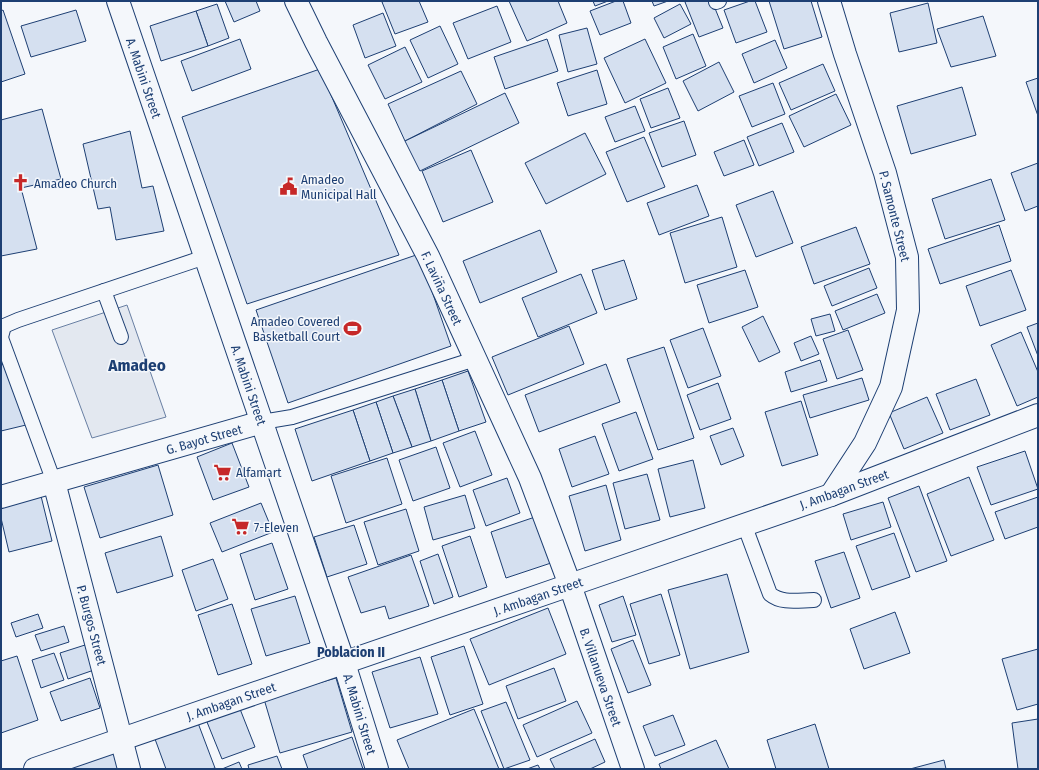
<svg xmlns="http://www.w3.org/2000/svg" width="1039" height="770" viewBox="0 0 1039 770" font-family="'Fira Sans Condensed',sans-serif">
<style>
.parking{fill:#e3e8f0;stroke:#687fa3}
.building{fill:#d5e0f0;stroke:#1d3f73}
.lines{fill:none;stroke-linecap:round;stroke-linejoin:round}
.service-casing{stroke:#1d3f73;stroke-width:16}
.minor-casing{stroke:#1d3f73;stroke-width:24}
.tertiary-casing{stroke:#1d3f73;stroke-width:24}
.secondary-casing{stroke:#1d3f73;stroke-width:24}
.service{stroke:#f4f7fb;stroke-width:14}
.minor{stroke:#f4f7fb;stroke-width:22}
.tertiary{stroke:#f4f7fb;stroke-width:22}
.secondary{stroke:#f4f7fb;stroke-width:22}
.labels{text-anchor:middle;stroke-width:3;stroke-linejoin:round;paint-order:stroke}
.street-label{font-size:13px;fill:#1d3f73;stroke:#f4f7fb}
.poi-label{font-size:13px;fill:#1d3f73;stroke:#f4f7fb;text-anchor:start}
.neighbourhood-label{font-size:14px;font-weight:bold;fill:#1d3f73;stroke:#f4f7fb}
.district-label{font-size:17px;font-weight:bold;fill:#1d3f73;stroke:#f4f7fb}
</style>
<rect width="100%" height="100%" fill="#f4f7fb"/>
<path class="parking" d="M127,305L166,417L92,438L52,330Z"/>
<g class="building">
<path d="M225,1H256L260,11L234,22Z"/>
<path d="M385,1H419L428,22L395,34L382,2Z"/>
<path d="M509,1H558L567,23L527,41Z"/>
<path d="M593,1H608L595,6Z"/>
<path d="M616,1H623L631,23L600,35L590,11Z"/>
<path d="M652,1H668L654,6Z"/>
<path d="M688,1H712L723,28L699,37L685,2Z"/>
<path d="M750,1H755L767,32L736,43L724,10Z"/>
<path d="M769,1H811L822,37L784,49Z"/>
<path d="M928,3L937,43L899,52L890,13Z"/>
<path d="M217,4L229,38L208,46L196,11Z"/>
<path d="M680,4L691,24L664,38L654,18Z"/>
<path d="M497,6L511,42L468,59L453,23Z"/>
<path d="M3,10L25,74L1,82V11Z"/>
<path d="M76,10L86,41L31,57L21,26Z"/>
<path d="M196,11L208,46L161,61L150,26Z"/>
<path d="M383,13L396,46L365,58L353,25Z"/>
<path d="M983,16L996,56L951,67L937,29Z"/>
<path d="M440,26L458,64L428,78L410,40Z"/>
<path d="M587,28L597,64L568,72L559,35Z"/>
<path d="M693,34L706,66L676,79L663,47Z"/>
<path d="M240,39L251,69L192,91L181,61Z"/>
<path d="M547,39L558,71L505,89L494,57Z"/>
<path d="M645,39L666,83L625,103L604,58Z"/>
<path d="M775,40L787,68L754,83L742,54Z"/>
<path d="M405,47L422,82L385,99L368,65Z"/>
<path d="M719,62L734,92L698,111L683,81Z"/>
<path d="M823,64L835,91L791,110L779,83Z"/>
<path d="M320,69L399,255L247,304L182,117Z"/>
<path d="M597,70L607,104L568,116L557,83Z"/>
<path d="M461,71L477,104L405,141L388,104Z"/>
<path d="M1038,78V116L1026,82Z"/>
<path d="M773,83L785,114L752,127L739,96Z"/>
<path d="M962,87L976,135L911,154L897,106Z"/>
<path d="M668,88L680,118L651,128L640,99Z"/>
<path d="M505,93L519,123L420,171L405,141Z"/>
<path d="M836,94L851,125L804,147L789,116Z"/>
<path d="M635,106L645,131L615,142L605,117Z"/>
<path d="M42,109L61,179L21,188L37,249L1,256V120Z"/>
<path d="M684,121L696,155L662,167L649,133Z"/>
<path d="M782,123L794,152L759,166L747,137Z"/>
<path d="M130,131L142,188L153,186L164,231L116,240L110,207L98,209L83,144Z"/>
<path d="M585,133L606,174L546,204L525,163Z"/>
<path d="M644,137L665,187L627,202L606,152Z"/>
<path d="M744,140L754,165L724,176L714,152Z"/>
<path d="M471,150L493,202L443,222L422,171Z"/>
<path d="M1038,163V206L1025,211L1011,173Z"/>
<path d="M991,179L1005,220L945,239L932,199Z"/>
<path d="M697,185L709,216L659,235L647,203Z"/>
<path d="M773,191L793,243L756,257L736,205Z"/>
<path d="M722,217L737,267L685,283L670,233Z"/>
<path d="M999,225L1011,261L940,284L928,249Z"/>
<path d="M856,227L870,264L814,284L801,247Z"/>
<path d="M540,230L557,272L480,303L463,261Z"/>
<path d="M419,254L451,346L288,403L256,310Z"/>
<path d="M624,260L637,299L605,310L592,270Z"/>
<path d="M869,268L877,288L832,306L824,286Z"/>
<path d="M745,270L758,307L709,323L697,285Z"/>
<path d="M1011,270L1026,310L980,326L966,286Z"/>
<path d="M581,274L597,313L538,337L522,298Z"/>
<path d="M877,294L885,313L843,330L835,311Z"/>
<path d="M830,314L835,331L816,336L811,319Z"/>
<path d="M763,316L780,352L759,362L742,327Z"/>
<path d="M1038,323V356L1027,327Z"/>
<path d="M569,326L584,364L508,395L492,357Z"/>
<path d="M703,328L721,376L688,388L670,340Z"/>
<path d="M848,330L863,370L837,379L823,339Z"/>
<path d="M1021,332L1038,372V397L1017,406L991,345Z"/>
<path d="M811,336L819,354L801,361L794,343Z"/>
<path d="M664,347L694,438L658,450L627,359Z"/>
<path d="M820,360L827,381L791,392L785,372Z"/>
<path d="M9,363L26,425L1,431V365Z"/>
<path d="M606,364L620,402L539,432L525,395Z"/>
<path d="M468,371L486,422L459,431L442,380Z"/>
<path d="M862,378L869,400L810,418L803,395Z"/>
<path d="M976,379L990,415L950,430L936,394Z"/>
<path d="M442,380L459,431L431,441L415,389Z"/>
<path d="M718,383L731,419L700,430L687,395Z"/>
<path d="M415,389L431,441L412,447L393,396Z"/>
<path d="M393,396L412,447L393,453L376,402Z"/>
<path d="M927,397L943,433L904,449L889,413Z"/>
<path d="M801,401L818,455L782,466L765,412Z"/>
<path d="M376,402L393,453L370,461L353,410Z"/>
<path d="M353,410L370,461L312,481L295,429Z"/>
<path d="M636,412L653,459L619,471L602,424Z"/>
<path d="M733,428L744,456L721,465L710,436Z"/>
<path d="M475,431L492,475L460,487L443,443Z"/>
<path d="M595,436L609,474L572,487L559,449Z"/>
<path d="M232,443L249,487L213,500L197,457Z"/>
<path d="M436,447L450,488L413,501L399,460Z"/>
<path d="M1025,451L1038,489L991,505L977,467Z"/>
<path d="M387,458L402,504L346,523L331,476Z"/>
<path d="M693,460L705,508L670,517L658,469Z"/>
<path d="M158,465L173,515L100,538L84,487Z"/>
<path d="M647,474L660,520L625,529L613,483Z"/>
<path d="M969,477L994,540L951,556L927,494Z"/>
<path d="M507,478L520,513L486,526L473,490Z"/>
<path d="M606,485L621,540L585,551L569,496Z"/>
<path d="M919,486L947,561L916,572L888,498Z"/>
<path d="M465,495L475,528L433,540L424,507Z"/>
<path d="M41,496L52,541L9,552L1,518V506Z"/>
<path d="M1038,497V527L1005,539L995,512Z"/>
<path d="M883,502L891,527L851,540L843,514Z"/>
<path d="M261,503L273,532L222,552L210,523Z"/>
<path d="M406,509L419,551L378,565L364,522Z"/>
<path d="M535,517L551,563L506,578L491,532Z"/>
<path d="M354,525L367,564L327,577L314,537Z"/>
<path d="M894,533L910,577L872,590L856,546Z"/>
<path d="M161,536L173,576L117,593L105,553Z"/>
<path d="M470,536L487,587L459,597L442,546Z"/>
<path d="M272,543L288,589L255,600L240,554Z"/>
<path d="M844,552L860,598L831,608L815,561Z"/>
<path d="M438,554L453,597L434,604L420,561Z"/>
<path d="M411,555L429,606L389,619L385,606L361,613L348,577Z"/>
<path d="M213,559L228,599L196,611L182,570Z"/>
<path d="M727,574L749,652L690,669L668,590Z"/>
<path d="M661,594L680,655L649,664L630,604Z"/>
<path d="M295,596L310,643L266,656L251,609Z"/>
<path d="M623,596L636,635L612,642L599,605Z"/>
<path d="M232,604L252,664L218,675L198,615Z"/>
<path d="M548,608L566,654L489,685L470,639Z"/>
<path d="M895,612L910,653L864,669L850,629Z"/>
<path d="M38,614L43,628L16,637L11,623Z"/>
<path d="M64,626L69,642L41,651L35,635Z"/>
<path d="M633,640L651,685L628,693L611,649Z"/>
<path d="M85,645L94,670L68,679L60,653Z"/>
<path d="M464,646L483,704L450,715L431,657Z"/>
<path d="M1038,649V704L1017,710L1002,659Z"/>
<path d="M54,653L64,680L41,688L32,660Z"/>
<path d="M17,656L38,720L1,733V661Z"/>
<path d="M420,657L438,714L390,728L372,672Z"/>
<path d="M554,668L566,701L518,719L506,686Z"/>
<path d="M90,678L100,708L61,721L50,692Z"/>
<path d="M336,678L352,732L280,753L264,699Z"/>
<path d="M577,701L592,733L537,757L523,725Z"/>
<path d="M506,702L530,760L504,769L481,711Z"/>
<path d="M240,709L255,747L222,759L207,722Z"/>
<path d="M474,709L499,769H409L397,740Z"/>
<path d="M673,715L685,745L655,756L643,726Z"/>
<path d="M1038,719V769H1018L1012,723Z"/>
<path d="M198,723L215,768L211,769H166L155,739Z"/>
<path d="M815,724L829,769H776L767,740Z"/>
<path d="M352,737L363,769H308L303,755Z"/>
<path d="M595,739L605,762L590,769H555L550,759Z"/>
<path d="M716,740L729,769H661L659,764Z"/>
<path d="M117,743L127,769H72L69,761Z"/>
<path d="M277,756L282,769H249L248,765Z"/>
<path d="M944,760L946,769H910Z"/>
<path d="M239,762L242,769H222Z"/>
<path d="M538,765L540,769H527Z"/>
</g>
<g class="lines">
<defs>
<g id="service">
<path d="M716,2L719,1"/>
<path d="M104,291L121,337"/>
<path d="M1,337L4,326L18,320L205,257"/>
<path d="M1,338L54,482"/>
<path d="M262,422L292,417L475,359"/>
<path d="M744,524L770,594C782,604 799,600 814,600"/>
</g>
<g id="minor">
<path d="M296,1L316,42L428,256L530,478L570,585"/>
<path d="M54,482L129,769"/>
<path d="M1,497L262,422"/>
</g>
<g id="tertiary">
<path d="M829,1L845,54L885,173L907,257L908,310L891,387L865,443L831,495"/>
<path d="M570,585L831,495L1038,415"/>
</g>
<g id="secondary">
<path d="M118,1L344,663L377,769"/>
<path d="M35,769L570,585L633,769"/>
</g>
</defs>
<use href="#service" class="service-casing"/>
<use href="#minor" class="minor-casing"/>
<use href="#tertiary" class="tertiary-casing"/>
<use href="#secondary" class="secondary-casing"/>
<use href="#service" class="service"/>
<use href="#minor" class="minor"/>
<use href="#tertiary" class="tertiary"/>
<use href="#secondary" class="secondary"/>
</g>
<defs>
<symbol id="church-bare" viewBox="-9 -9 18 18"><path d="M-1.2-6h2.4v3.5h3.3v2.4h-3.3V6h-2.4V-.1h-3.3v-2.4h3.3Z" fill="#c62828" stroke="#f4f7fb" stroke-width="2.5" paint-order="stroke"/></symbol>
<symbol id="civic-bare" viewBox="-9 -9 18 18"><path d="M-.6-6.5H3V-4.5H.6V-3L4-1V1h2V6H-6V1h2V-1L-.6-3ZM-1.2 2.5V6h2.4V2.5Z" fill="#c62828" stroke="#f4f7fb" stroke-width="2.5" paint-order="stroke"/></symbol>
<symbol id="stadium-bare" viewBox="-9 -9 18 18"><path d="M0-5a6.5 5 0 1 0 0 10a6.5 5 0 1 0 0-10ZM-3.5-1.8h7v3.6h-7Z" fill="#c62828" stroke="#f4f7fb" stroke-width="2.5" paint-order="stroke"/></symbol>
<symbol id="supermarket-bare" viewBox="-9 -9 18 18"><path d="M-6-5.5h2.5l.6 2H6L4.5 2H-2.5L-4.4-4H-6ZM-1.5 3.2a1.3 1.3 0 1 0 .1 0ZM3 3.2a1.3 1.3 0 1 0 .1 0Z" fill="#c62828" stroke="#f4f7fb" stroke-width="2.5" paint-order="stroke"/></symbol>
</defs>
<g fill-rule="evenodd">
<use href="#church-bare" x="8" y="170" width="25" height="25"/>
<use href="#civic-bare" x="276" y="174" width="25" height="25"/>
<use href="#stadium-bare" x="340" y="316" width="25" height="25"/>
<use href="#supermarket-bare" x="210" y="460" width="25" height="25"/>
<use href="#supermarket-bare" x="228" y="514" width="25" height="25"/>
</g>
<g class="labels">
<g class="street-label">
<text transform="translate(144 78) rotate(71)" y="5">A. Mabini Street</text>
<text transform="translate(895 216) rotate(76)" y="5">P. Samonte Street</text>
<text transform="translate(442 288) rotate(65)" y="5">F. Laviña Street</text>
<text transform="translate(249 385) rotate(71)" y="5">A. Mabini Street</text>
<text transform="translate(204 439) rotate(-16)" y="5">G. Bayot Street</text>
<text transform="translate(844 489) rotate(-20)" y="5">J. Ambagan Street</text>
<text transform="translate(538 596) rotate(-19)" y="5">J. Ambagan Street</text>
<text transform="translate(92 625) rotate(75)" y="5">P. Burgos Street</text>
<text transform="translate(601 677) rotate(71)" y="5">B. Villanueva Street</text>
<text transform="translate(231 701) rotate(-19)" y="5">J. Ambagan Street</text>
<text transform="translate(360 714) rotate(73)" y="5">A. Mabini Street</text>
</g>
<g class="poi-label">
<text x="301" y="184">Amadeo<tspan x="301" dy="15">Municipal Hall</tspan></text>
<text x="34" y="188">Amadeo Church</text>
<text x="340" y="326" text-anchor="end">Amadeo Covered<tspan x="340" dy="15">Basketball Court</tspan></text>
<text x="236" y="477">Alfamart</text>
<text x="254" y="532">7-Eleven</text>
</g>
<g class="neighbourhood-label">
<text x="351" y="657">Poblacion II</text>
</g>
<g class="district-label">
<text x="137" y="371">Amadeo</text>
</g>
</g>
<rect width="1039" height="770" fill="none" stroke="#1d3f73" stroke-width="4"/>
</svg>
